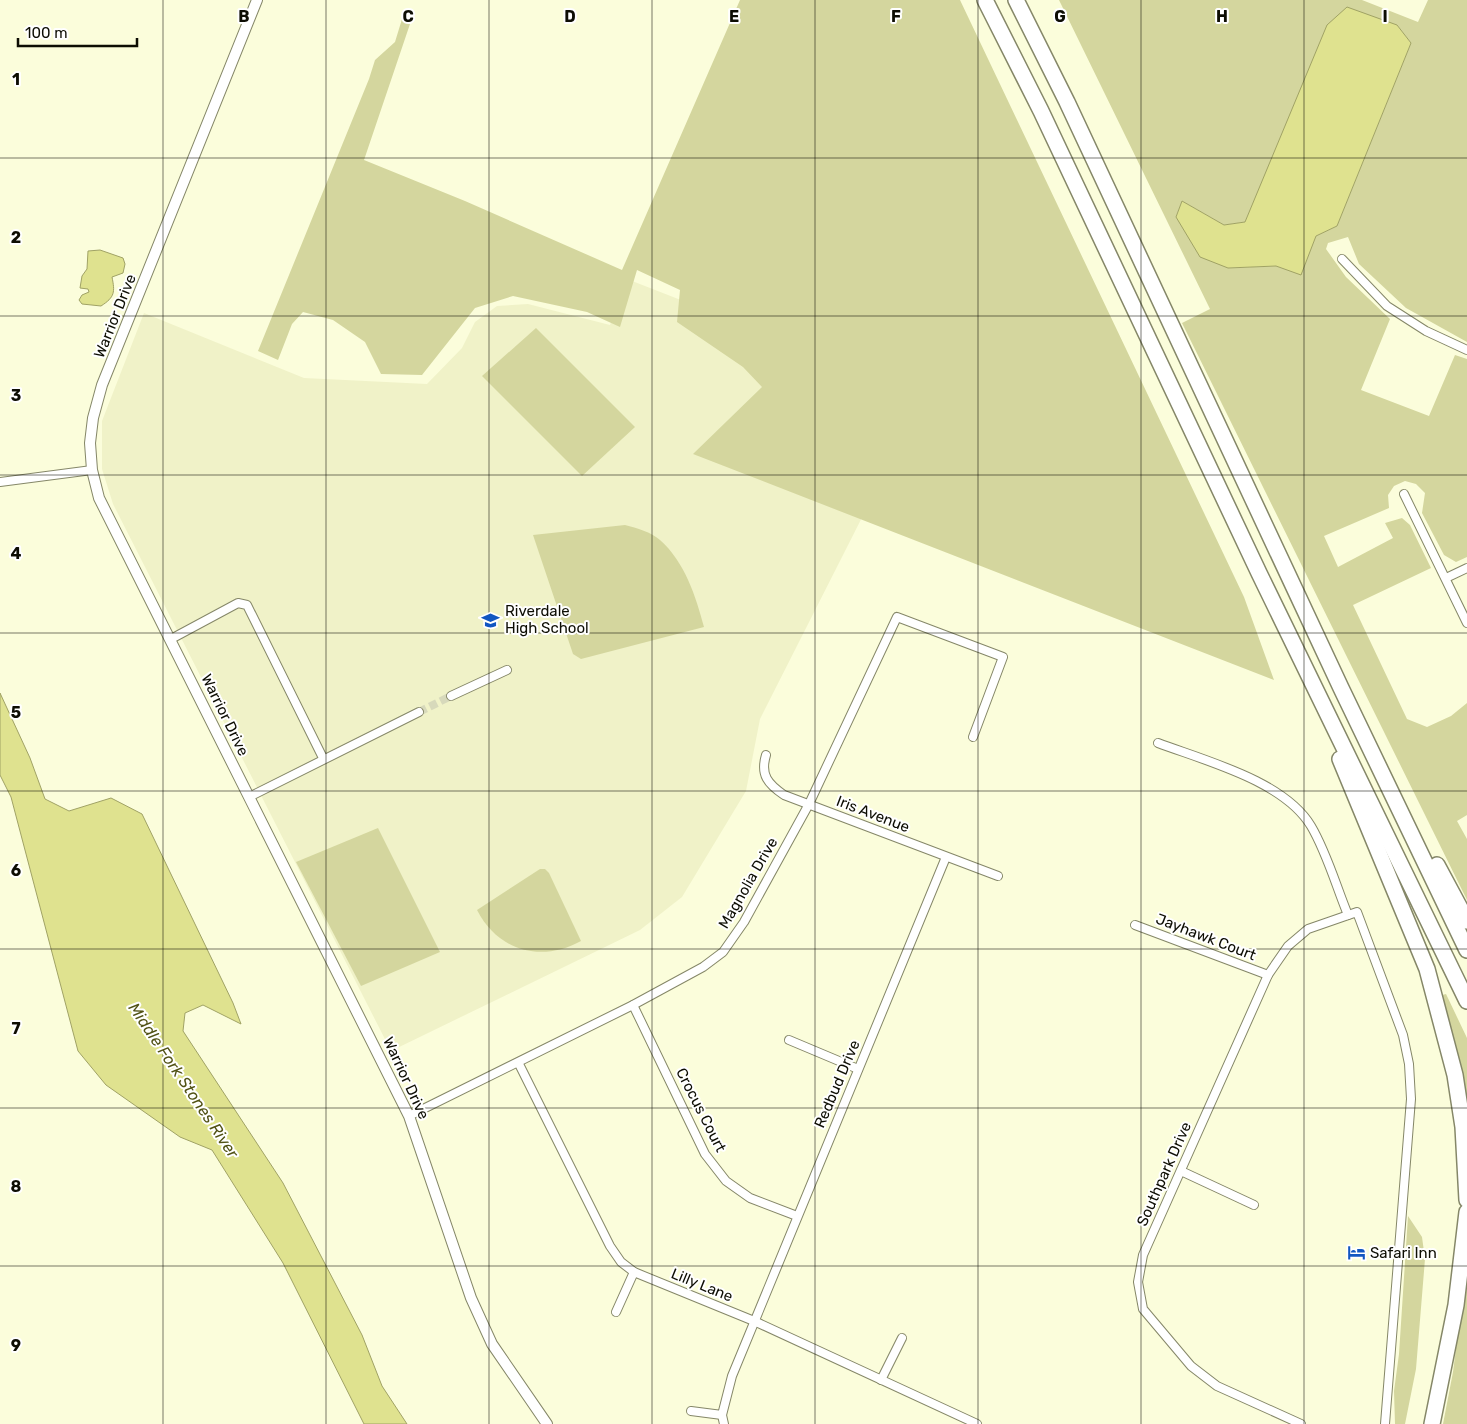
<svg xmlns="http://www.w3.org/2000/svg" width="1467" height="1424" viewBox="0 0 1467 1424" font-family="Rubik,sans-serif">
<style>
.built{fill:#f0f2c8}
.green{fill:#d4d69e;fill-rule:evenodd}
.water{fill:#dfe28f;stroke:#a0a265}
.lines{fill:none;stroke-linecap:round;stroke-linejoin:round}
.minor-tunnel{stroke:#d7d9bb;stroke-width:8;stroke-dasharray:8 4;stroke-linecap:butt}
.minor-casing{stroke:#858768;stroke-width:10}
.tertiary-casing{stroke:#858768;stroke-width:12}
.motorway-casing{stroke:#858768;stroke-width:18}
.minor{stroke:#fff;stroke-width:8}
.tertiary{stroke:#fff;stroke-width:10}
.motorway{stroke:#fff;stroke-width:15}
.grid{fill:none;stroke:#0d0d03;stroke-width:1;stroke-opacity:0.55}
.labels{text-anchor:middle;stroke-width:4;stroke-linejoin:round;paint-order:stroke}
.street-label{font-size:15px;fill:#0d0d03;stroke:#fff}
.poi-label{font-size:15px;fill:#0d0d03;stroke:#fff;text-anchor:start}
.water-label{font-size:16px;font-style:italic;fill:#515215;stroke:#fff}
.grid-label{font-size:16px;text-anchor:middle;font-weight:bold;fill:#0d0d03;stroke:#fff;stroke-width:4;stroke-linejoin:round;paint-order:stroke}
</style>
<rect width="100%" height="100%" fill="#fbfddb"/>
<path class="built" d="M627,279L924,395L760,719L746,791L682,897L640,930L391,1051L113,504L102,469V421L144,313L304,378L427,384L462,348L475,322L497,306L528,304L610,325Z"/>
<g class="green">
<path d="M740,0H960L1244,597L1274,680L693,454L762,387L743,367L677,322L680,290L637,270L620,327L587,312L513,296L475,308L422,375L381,374L365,342L333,320L303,312L292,324L278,360L258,351L369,79L375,60L395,42L402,19L410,24L364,160L465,201L622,270Z"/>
<path d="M1059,0H1362L1418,22L1428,0H1467V342L1406,308L1359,264L1348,237L1328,243L1326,249L1346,277L1390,319L1361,390L1429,416L1455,355L1467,359V557L1456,562L1444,555L1422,513L1425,493L1416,484L1405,481L1394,486L1388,495L1389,508L1324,536L1338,567L1393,538L1385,523L1402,518L1410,525L1431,568L1353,605L1407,719L1427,727L1451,716L1467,703V815L1457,821L1467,839V900L1182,323L1210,309ZM1397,25L1411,43L1337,226L1316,236L1308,252L1276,266L1228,268L1176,217L1182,201L1224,225L1245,222L1253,204Z"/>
<path d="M536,328L635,427L582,476L482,376Z"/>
<path d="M625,525C637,528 651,532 660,540C685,562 696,597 704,627L581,659L573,654L533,535Z"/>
<path d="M378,828L440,952L361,986L296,862Z"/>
<path d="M540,869H545L549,873L581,941C541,963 498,951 477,910Z"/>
<path d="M1446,994L1467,1038V1128L1458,1058L1442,995Z"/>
<path d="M1408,1216L1422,1237L1425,1259L1416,1369L1405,1424H1395L1394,1391L1399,1354Z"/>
<path d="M1467,1262V1424H1443L1453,1372Z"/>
</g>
<g class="water">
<path d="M1347,7L1397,25L1411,43L1337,226L1316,236L1301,275L1276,266L1228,268L1200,257L1176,217L1182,201L1224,225L1245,222L1327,25Z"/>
<path d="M100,250L123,258L125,264L123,273L112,277C115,292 115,297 101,306L82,304L79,300L82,295L89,292L88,289L80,288L82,276L87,269L88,251Z"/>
<path d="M0,693L30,758L45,799L69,811L111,798L142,814L233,1003L241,1024L203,1005L185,1013L183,1031L283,1183L362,1335L382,1386L407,1424H364L283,1263L212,1150L180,1137L106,1085L78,1051L11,797L0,775Z"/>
</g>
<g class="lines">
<path class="minor-tunnel" d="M419,712L451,696"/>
<defs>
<g id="minor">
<path d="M1342,259L1387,306L1426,331L1467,350"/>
<path d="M0,482L92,470"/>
<path d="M1404,494L1467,623"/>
<path d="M1446,578L1467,568"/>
<path d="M171,639L238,603L247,605L323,758"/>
<path d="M451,696L507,670"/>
<path d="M1158,743C1206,761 1284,781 1311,826C1327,853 1336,886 1348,915"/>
<path d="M766,755C760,775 768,784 784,795L998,876"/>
<path d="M249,797L419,712"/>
<path d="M1135,925L1268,975"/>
<path d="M633,1005L705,1154L726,1181L750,1198L797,1216"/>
<path d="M789,1040L858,1069"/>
<path d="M519,1064L610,1246L621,1262L634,1272L754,1321L977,1424"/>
<path d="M409,1116L633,1005L703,967L723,952L744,922L809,804L897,617L1003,657L973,737"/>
<path d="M1181,1171L1254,1205"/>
<path d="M616,1312L634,1272"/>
<path d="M881,1380L902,1338"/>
<path d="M691,1411L722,1415"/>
<path d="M724,1424L722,1415L732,1376L946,857"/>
<path d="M1301,1424L1217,1386L1191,1366L1143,1309L1138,1282L1143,1255L1268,975L1288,946L1308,929L1357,912L1403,1035L1409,1064L1411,1099L1385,1424"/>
</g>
<path id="tertiary" d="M257,0L102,385L93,418L90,443L92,470L99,498L409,1116L471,1298L492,1344L547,1424"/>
<g id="motorway">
<path d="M985,0L1041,111L1259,573L1467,1001"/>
<path d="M1016,0L1067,102L1341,688L1467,950"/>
<path d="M1340,759L1427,969L1455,1075L1463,1127L1467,1200"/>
<path d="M1437,865L1467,921"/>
<path d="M1432,1424L1456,1305L1467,1212"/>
</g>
</defs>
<use href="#minor" class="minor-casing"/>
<use href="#tertiary" class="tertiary-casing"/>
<use href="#motorway" class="motorway-casing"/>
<use href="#minor" class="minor"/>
<use href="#tertiary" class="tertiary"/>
<use href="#motorway" class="motorway"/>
</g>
<path class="grid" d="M163,0V1424M326,0V1424M489,0V1424M652,0V1424M815,0V1424M978,0V1424M1141,0V1424M1304,0V1424M0,158H1467M0,316H1467M0,475H1467M0,633H1467M0,791H1467M0,949H1467M0,1108H1467M0,1266H1467"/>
<defs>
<symbol id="school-bare" viewBox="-9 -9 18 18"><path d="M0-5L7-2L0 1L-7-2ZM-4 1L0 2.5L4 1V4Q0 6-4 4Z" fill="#1156c1" stroke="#fff" stroke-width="2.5" paint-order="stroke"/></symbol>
<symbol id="hotel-bare" viewBox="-9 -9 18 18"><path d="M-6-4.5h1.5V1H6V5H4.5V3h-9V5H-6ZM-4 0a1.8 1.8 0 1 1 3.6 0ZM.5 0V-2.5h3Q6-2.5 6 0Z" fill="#1156c1" stroke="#fff" stroke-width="2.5" paint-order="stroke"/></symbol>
</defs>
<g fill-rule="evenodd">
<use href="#school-bare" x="478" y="608" width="25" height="25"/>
<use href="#hotel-bare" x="1344" y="1240" width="25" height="25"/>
</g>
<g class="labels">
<g class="street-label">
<text transform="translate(115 316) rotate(-68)" y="5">Warrior Drive</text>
<text transform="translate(225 715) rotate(64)" y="5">Warrior Drive</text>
<text transform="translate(873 814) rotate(21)" y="5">Iris Avenue</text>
<text transform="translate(748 883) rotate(-60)" y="5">Magnolia Drive</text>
<text transform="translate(1206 937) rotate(21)" y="5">Jayhawk Court</text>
<text transform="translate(406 1078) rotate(65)" y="5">Warrior Drive</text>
<text transform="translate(837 1084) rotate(-67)" y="5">Redbud Drive</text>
<text transform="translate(701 1110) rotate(63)" y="5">Crocus Court</text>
<text transform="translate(1164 1174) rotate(-66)" y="5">Southpark Drive</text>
<text transform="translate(702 1285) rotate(22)" y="5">Lilly Lane</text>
</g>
<g class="poi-label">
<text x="505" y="616">Riverdale<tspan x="505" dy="17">High School</tspan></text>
<text x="1370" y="1258">Safari Inn</text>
</g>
<g class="water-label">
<text transform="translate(184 1080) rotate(56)" y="6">Middle Fork Stones River</text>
</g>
</g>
<g class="grid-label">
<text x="244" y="22">B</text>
<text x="408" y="22">C</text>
<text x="570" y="22">D</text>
<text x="734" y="22">E</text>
<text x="896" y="22">F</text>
<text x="1060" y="22">G</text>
<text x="1222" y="22">H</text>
<text x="1385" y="22">I</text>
<text x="16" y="85">1</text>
<text x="16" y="243">2</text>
<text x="16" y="401">3</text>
<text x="16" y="559">4</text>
<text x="16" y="718">5</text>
<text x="16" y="876">6</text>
<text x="16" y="1034">7</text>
<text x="16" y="1192">8</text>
<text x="16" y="1351">9</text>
</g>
<path d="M18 38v8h119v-8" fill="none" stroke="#0d0d03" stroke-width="2.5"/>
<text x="25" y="38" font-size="15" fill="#0d0d03" stroke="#ffffff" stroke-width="4" paint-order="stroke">100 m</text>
</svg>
